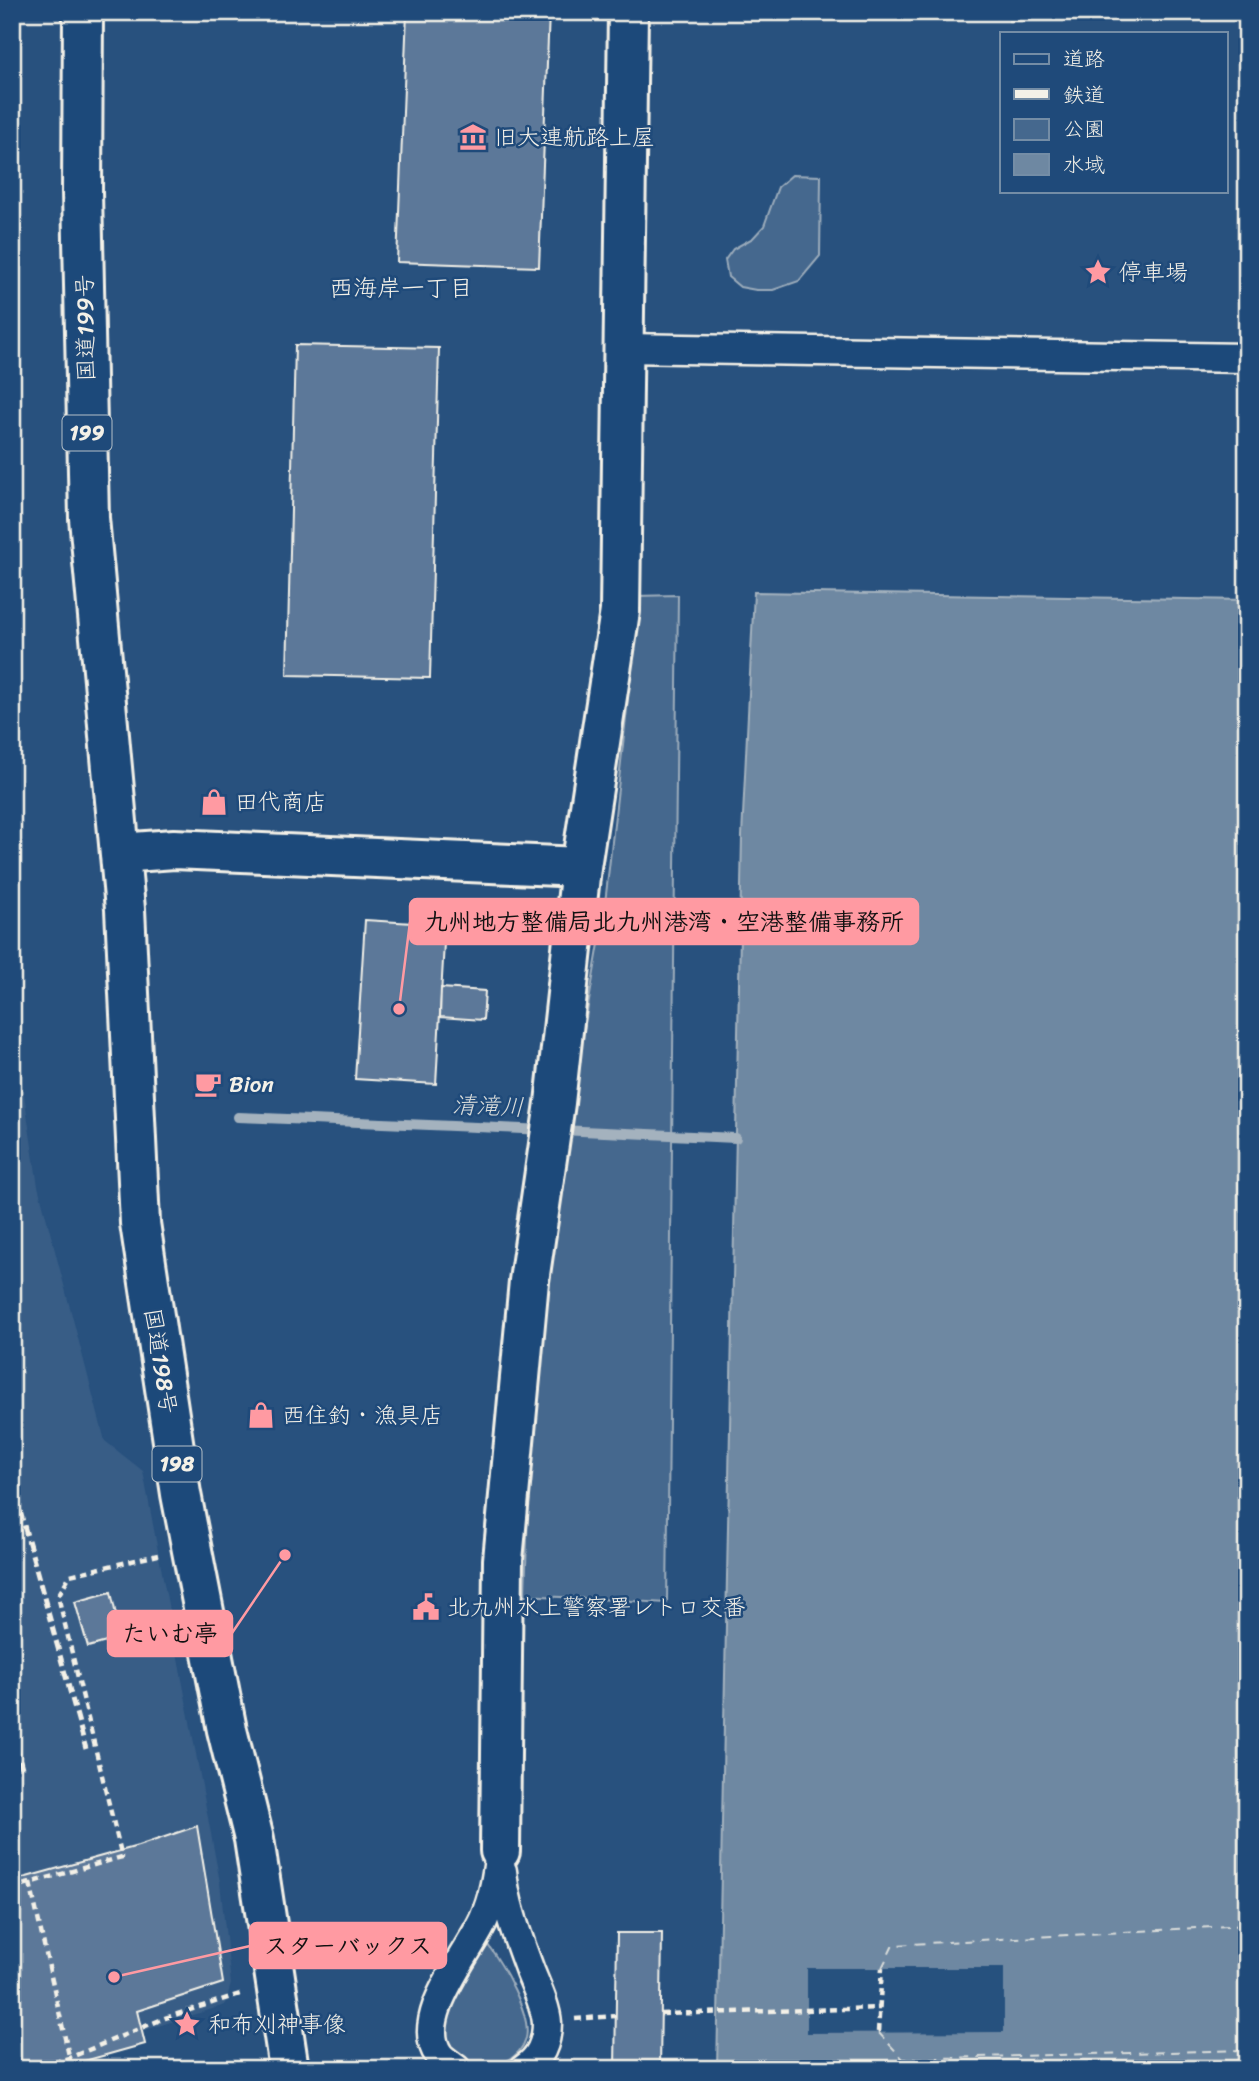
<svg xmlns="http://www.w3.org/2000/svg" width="1259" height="2081" viewBox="0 0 1259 2081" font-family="Sriracha,'Klee One',sans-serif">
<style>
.built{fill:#375d86}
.green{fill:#45688e;stroke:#9cacbb;stroke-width:2}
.water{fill:#6e88a2;stroke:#a4b2be;stroke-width:2}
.pier{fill:#28517e}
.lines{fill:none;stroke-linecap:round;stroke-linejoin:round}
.stream{stroke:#a4b2be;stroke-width:10}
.ferry{stroke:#d9dcda;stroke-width:2;stroke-dasharray:9 7;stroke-linecap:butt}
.building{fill:#5b7899;stroke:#f4f1e8;stroke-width:2}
.street-casing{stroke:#f4f1e8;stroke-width:33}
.secondary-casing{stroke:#f4f1e8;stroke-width:44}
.highway-casing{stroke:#f4f1e8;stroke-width:44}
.path{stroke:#f4f1e8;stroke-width:4.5;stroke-dasharray:7 5;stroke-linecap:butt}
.street{stroke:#1f4a7a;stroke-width:28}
.secondary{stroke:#1f4a7a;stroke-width:38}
.highway{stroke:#1f4a7a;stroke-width:38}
.rail{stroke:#f4f1e8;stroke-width:5;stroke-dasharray:10 5;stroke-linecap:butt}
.labels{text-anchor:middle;stroke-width:5;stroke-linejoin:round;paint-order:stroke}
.shield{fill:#1f4a7a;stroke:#b4bfc7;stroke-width:2}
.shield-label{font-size:21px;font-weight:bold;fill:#f4f1e8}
.poi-label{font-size:23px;fill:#f4f1e8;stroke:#1f4a7a;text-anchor:start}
.street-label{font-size:23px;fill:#f4f1e8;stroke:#1f4a7a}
.neighbourhood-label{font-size:24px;fill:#f4f1e8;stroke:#1f4a7a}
.water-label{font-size:24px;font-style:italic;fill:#d9dcda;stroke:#1f4a7a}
.leader{fill:none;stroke:#ff9aa2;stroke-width:2.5}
.callout-dot{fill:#ff9aa2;stroke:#1f4a7a;stroke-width:2.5}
.callout{fill:#ff9aa2;stroke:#ff9aa2;stroke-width:2.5}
.callout-label{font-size:24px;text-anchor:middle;font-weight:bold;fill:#111}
</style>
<rect width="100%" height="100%" fill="#28517e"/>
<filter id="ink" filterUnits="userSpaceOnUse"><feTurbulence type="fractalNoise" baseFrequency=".0143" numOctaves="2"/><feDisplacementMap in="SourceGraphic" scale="14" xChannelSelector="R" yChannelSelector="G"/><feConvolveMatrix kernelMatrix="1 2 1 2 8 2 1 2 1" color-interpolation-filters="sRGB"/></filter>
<g filter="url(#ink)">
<path class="built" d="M12,1015L38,1186L105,1441L143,1471L220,1882L231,1984L225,2005L21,2069H12Z"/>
<g class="green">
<path d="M1009,12H1247V18L1009,21Z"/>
<path d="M792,175L821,176L820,256L799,281L773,290H756L740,287L728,277L725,260L733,249L753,238L764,226L778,187Z"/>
<path d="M678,595L667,1603L525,1595L533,1366L562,1155L603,921L627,709L635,596Z"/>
<path d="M488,1945C502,1964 532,2015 526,2038C513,2081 438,2074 445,2025C450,1995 472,1970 488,1945Z"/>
</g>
<path class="water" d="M754,592L1247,600V2069H717L742,836Z"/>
<path class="pier" d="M807,1968H1004V2032L807,2033Z"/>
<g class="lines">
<g class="stream">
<path d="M238,1117L545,1130"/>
<path d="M560,1130L736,1138"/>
</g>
<g class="ferry">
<path d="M882,1968L893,1945L1247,1925"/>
<path d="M878,2032L903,2059L1247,2050"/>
</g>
</g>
<g class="building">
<path d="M407,12H549L539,267L397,262Z"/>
<path d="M295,345L439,348L430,678L287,675Z"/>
<path d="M365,920L445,925L436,1084L355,1079Z"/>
<path d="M441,988L485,991L483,1020L440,1017Z"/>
<path d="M111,1592L121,1638L88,1647L75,1602Z"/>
<path d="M197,1826L223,1983L137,2011L145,2044L56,2069H12V1881L138,1846Z"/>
<path d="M617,1933H662L660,2069H615Z"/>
</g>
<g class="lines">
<defs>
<g id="street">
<path d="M623,348L1247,358"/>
<path d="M502,1871C505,1905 518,1938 530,1971C536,1986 546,2007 547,2023C547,2042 540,2059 524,2069"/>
<path d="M456,2069C451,2065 443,2060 439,2055C412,2018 470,1952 484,1919C494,1896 497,1875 500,1851"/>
</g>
<g id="secondary">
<path d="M120,853L174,849L581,867"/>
<path d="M500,1851L503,1560L529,1281L555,1103L581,867L620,611L628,12"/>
</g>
<path id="highway" d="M83,12L82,192L89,518L125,909L140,1223L181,1494L227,1730L254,1839L289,2069"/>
</defs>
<use href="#street" class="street-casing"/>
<use href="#secondary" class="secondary-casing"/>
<use href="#highway" class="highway-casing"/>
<g class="path">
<path d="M30,1883L72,2069"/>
<path d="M12,1888L122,1857L58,1596L70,1575L158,1555"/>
<path d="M661,2014L880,2008"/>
<path d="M575,2019L616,2016"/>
<path d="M878,2032L882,1968"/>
<path d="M30,2069L69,2058L165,2018L240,1994"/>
</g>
<use href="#street" class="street"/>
<use href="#secondary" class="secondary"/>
<use href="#highway" class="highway"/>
<g class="rail">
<path d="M12,1482L86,1749"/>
<path d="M12,1731L22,1768"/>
</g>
</g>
</g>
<defs>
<symbol id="museum-bare" viewBox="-9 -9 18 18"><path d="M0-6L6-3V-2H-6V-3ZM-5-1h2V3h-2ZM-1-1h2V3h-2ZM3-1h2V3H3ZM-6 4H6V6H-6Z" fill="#ff9aa2" stroke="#1f4a7a" stroke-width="2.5" paint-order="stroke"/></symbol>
<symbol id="sight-bare" viewBox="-9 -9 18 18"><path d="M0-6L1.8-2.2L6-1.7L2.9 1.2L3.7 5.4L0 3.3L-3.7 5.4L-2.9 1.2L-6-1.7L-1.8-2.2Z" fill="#ff9aa2" stroke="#1f4a7a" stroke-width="2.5" paint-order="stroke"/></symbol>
<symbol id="shop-bare" viewBox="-9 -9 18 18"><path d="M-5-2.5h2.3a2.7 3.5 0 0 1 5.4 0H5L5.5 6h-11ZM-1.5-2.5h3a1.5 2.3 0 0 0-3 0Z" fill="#ff9aa2" stroke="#1f4a7a" stroke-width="2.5" paint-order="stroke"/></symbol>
<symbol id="cafe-bare" viewBox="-9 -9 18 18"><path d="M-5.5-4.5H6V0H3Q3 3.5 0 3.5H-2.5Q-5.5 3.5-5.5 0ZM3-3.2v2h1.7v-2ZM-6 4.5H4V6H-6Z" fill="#ff9aa2" stroke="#1f4a7a" stroke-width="2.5" paint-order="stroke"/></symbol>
<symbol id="civic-bare" viewBox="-9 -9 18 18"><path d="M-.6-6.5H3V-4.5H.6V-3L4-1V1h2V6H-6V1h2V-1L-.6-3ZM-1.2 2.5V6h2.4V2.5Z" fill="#ff9aa2" stroke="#1f4a7a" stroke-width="2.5" paint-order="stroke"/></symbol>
</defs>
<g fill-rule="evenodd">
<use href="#museum-bare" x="454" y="118" width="38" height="38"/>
<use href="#sight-bare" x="1079" y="253" width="38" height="38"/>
<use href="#shop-bare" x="195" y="783" width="38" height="38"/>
<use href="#cafe-bare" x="189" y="1065" width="38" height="38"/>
<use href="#shop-bare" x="242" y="1396" width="38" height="38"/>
<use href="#civic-bare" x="407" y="1588" width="38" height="38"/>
<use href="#sight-bare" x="168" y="2005" width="38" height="38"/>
</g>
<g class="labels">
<g class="shield">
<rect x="62.5" y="415.5" width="49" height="35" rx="5"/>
<rect x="152.5" y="1446.5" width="49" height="35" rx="5"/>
</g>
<g class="shield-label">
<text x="87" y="440">199</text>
<text x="177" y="1471">198</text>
</g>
<g class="poi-label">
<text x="494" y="145">旧大連航路上屋</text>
<text x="1119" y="280">停車場</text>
<text x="235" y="810">田代商店</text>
<text x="229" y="1092">Bion</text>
<text x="282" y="1423">西住釣・漁具店</text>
<text x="447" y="1615">北九州水上警察署レトロ交番</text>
<text x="208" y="2032">和布刈神事像</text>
</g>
<g class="street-label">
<text transform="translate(85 328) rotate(-91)" y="8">国道199号</text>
<text transform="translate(161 1361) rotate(81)" y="8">国道198号</text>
</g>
<g class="neighbourhood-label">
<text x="401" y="296">西海岸一丁目</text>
</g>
<g class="water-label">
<text transform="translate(488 1106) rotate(2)" y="8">清滝川</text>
</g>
</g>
<path class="leader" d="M399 1009L410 922M285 1555L232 1633M114 1977L250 1946"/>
<g class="callout-dot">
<circle cx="399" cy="1009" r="7"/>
<circle cx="285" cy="1555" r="7"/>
<circle cx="114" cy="1977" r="7"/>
</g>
<g class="callout">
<rect x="410" y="899" width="508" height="45" rx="7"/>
<rect x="108" y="1611" width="124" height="45" rx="7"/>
<rect x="250" y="1923" width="196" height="45" rx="7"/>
</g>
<g class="callout-label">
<text x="664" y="930">九州地方整備局北九州港湾・空港整備事務所</text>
<text x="170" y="1642">たいむ亭</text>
<text x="348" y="1954">スターバックス</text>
</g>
<rect width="1259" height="2081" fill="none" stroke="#1f4a7a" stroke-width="42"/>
<rect x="21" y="21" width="1217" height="2039" fill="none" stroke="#f4f1e8" stroke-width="2.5" filter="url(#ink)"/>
<rect x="1000" y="32" width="228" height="161" fill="#1f4a7a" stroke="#748da6" stroke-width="2"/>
<rect x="1014" y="54" width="35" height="10" fill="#1f4a7a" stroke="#748da6" stroke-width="2"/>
<text x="1063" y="66" font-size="21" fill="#f4f1e8">道路</text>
<rect x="1014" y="89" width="35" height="10" fill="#f4f1e8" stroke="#748da6" stroke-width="2"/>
<text x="1063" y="102" font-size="21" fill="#f4f1e8">鉄道</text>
<rect x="1014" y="119" width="35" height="21" fill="#45688e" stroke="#748da6" stroke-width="2"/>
<text x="1063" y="136" font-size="21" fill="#f4f1e8">公園</text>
<rect x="1014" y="154" width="35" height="21" fill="#6e88a2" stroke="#748da6" stroke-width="2"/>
<text x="1063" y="172" font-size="21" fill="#f4f1e8">水域</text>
</svg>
